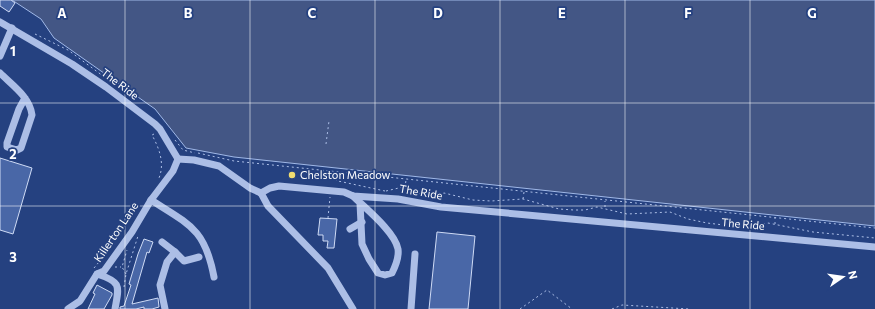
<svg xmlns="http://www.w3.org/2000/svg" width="875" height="309" viewBox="0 0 875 309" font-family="Commissioner,sans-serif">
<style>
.water{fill:#435685;stroke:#a0b8e7}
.building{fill:#4967a7;stroke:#cfdbf5}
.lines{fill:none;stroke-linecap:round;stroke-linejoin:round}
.path{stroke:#acbee6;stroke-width:1;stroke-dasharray:2 3;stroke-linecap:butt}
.minor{stroke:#acbee6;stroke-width:7}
.grid{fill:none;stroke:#fff;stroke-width:1;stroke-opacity:0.55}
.poi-dot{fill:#f0dc70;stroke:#254180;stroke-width:1.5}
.labels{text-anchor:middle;stroke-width:3.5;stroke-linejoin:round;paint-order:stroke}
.street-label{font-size:11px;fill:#fff;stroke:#254180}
.poi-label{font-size:11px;fill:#fff;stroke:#254180;text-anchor:start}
.grid-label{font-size:13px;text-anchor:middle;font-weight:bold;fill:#fff;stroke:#254180;stroke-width:3.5;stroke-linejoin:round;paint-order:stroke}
</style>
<rect width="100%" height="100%" fill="#254180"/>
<path class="water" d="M12,0H875V226L234,157L186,148L155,109L54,38L41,19Z"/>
<g class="building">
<path d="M0,0H11L15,3L9,12L0,6Z"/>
<path d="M0,158L32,168L13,234L0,230Z"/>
<path d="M320,218L337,219L334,248H327L328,241H323V235H318Z"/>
<path d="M437,232L475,236L468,309H429Z"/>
<path d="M144,239L153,242L149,253L147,252L132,304L158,298L159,307L152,309H144V307L136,309H120V307L124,306L131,285L129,284L138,254Z"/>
<path d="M97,285L112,293V295L104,309H88L95,294L93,293Z"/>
</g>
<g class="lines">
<g class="path">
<path d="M35,34L68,50L103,76"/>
<path d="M154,134L152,135C159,148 165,163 159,178"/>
<path d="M175,140L183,150L195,153"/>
<path d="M326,144L329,121"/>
<path d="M198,153L234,161L875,228"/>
<path d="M322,171L338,181L385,191"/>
<path d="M405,188L406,180"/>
<path d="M386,191L403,187L413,190L422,195L432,196L444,193L473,200L491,201L523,199L559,209L574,210H585L597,207L627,214L670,212L688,219L707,223L724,225H755L768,223L813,232L875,238"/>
<path d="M523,199L524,192"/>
<path d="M605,207V201"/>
<path d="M328,218L330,197"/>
<path d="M775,224V218"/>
<path d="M115,267H121"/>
<path d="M94,268L114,244"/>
<path d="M126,274L122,267L127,250"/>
<path d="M124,287L126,274L138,236"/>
<path d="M520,309L547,290L572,309"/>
<path d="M612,309L622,305L689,309"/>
</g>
<g class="minor">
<path d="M0,22L72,64L106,87L155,124L160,129L178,159"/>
<path d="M0,56L12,28"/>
<path d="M0,73C12,85 30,97 32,115L21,148L17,150L7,147V143L19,109L25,98"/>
<path d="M178,159L194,160L219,166L250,188L261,193"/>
<path d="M261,193L270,188L279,186L344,192L353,196L398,199L441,207L875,247"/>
<path d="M261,193L268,206L328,268L353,309"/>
<path d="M353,196C365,208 395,232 398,249C399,256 395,267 392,273L385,275L378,273L369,259L362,244L360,203"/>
<path d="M151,200C190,225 205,229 214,277"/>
<path d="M350,229L362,222"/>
<path d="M162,242L175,252L167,262L160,285L165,309"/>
<path d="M175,252L184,261L199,257"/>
<path d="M97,274C122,282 119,286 115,309"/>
<path d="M68,309L80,301L97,274L104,271L132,232L151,200L173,171L178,159"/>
<path d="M411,309L415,254"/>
</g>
</g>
<path class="grid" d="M125,0V309M250,0V309M375,0V309M500,0V309M625,0V309M750,0V309M0,103H875M0,206H875"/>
<circle class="poi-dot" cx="292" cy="175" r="4"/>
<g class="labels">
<g class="street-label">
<text transform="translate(120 84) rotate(37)" y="4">The Ride</text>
<text transform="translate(421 192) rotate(10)" y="4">The Ride</text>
<text transform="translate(743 224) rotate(5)" y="4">The Ride</text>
<text transform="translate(116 232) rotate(-56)" y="4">Killerton Lane</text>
</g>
<g class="poi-label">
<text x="300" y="179">Chelston Meadow</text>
</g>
</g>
<g class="grid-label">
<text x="62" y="18">A</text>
<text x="188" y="18">B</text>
<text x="312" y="18">C</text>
<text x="438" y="18">D</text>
<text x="562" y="18">E</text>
<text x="688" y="18">F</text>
<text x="812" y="18">G</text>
<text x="13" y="56">1</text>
<text x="13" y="159">2</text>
<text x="13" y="262">3</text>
</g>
<g transform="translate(843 277) rotate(77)" stroke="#254180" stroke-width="3" paint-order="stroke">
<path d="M0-3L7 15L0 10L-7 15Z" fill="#ffffff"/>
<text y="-6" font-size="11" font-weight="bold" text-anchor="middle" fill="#ffffff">N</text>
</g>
</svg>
